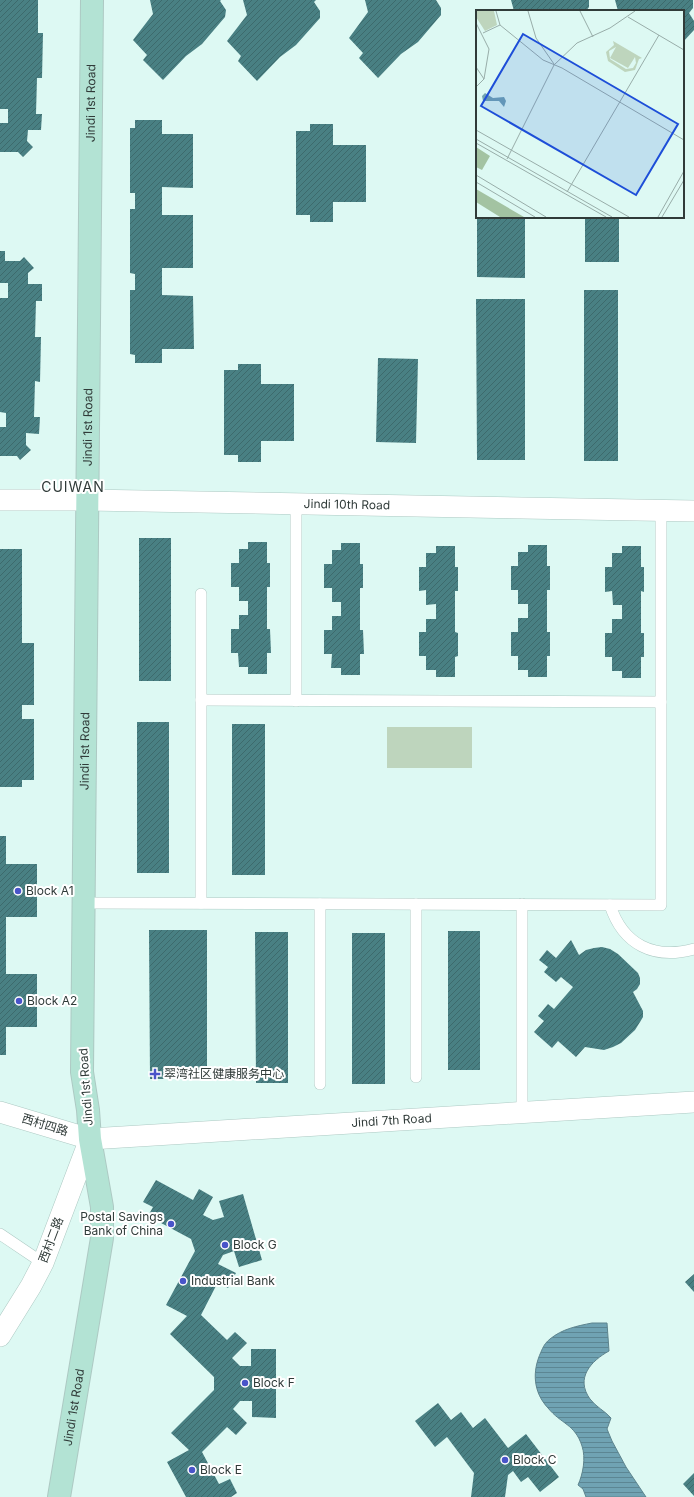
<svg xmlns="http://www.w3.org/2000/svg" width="694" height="1497" viewBox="0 0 694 1497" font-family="Inter,'Noto Sans SC',sans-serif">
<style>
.grass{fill:#bed5bd}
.water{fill:url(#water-rules);stroke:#5d848e}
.building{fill:url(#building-hatch)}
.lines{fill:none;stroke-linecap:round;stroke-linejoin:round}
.lane-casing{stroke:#adc9c3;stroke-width:12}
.street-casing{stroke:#adc9c3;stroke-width:22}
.secondary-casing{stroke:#adc9c3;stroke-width:24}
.lane{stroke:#fff;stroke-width:11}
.street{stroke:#fff;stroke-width:21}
.secondary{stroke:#b3e3d4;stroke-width:22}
.poi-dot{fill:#4954c9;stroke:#fff;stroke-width:1.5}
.labels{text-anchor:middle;stroke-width:4;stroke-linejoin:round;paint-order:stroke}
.street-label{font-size:12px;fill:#303b39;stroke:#fff}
.poi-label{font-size:12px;fill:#303b39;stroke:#fff;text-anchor:start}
.quarter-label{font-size:14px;letter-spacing:1px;fill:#303b39;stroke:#fff}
.inset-road{fill:none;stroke:#98ada9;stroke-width:1}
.view{fill:#1d4ed8;fill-opacity:0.15;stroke:#1d4ed8;stroke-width:2}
.inset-edge{fill:none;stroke:#303b39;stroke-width:2}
</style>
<defs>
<pattern id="water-rules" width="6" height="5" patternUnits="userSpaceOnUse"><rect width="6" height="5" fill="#70a3b3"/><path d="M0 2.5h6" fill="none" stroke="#5c8693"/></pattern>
<pattern id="building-hatch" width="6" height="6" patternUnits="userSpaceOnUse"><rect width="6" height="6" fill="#498083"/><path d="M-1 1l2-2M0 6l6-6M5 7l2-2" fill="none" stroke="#3d6a6c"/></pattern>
</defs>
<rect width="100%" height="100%" fill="#ddf9f3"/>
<rect class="grass" x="387" y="727" width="85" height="41"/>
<path class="water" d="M592,1323H607L609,1351C591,1361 575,1378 590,1399C596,1407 605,1411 611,1418L607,1429L612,1441L626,1467L646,1497H586L583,1489L578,1485C583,1474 586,1458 582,1446C575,1424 561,1424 548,1408C533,1392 532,1371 541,1352C543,1347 545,1343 550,1339C562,1329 577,1326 592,1323Z"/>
<g class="building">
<path d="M0,0H38V33H43L42,78H37L36,114H42L41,130H28L27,141L33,147L23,157L18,152H0V123H8V109H0Z"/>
<path d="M150,0H221L220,1L226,10L225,17L202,44L186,56L163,80L143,60L147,55L133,40L153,14Z"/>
<path d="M243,0H316L314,2L320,11V18L296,45L280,57L257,81L238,61L241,56L227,41L247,15Z"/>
<path d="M365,0H436L441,8V15L418,42L401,54L378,78L359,58L363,53L349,38L368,12Z"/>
<path d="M511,0H589V7L586,11H514Z"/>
<path d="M615,0H693V8L689,13L694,21V30L683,42V11H618Z"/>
<path d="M135,120H162V134H193V188L162,187V215H193V268H162V295L193,296L194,349H162V363H135V355L130,354V290H135V274L130,273V209H135V193H130V128H135Z"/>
<path d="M310,124H333V145H366V202H333V222H310V215H296V131H310Z"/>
<path d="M477,217H525V278L477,277Z"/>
<rect x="585" y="217" width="34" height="45"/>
<path d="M0,251H5V261H20L24,257L34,268L28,273V284H42V301H36L35,337H41L40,382L35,381L34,417H40L39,434L26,433V445L31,450L20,460L17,456H0V427H6V413L0,412V298H8V283H0Z"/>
<rect x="584" y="290" width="34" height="171"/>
<path d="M476,299H525V460H477Z"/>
<path d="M378,358L418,359L416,443L376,442Z"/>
<path d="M238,364H261V384H294V441H261V462H238V455H224V370H238Z"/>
<rect x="139" y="538" width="32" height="143"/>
<path d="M248,542H267V563H270V587H267V629H270L271,653H267V674H248V667H239L238,653H231V629H239V615H248V601H239V587H231V563H239V549H248Z"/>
<path d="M341,543H360V564H363V588H360V630H363L364,654H360V675H341V668H331L332,654H324V630H332V616H341V602H332V588H324V564H332V550H341Z"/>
<path d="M528,545H547V566H550V590H547V632H550V656H547V677H528V670H518V656H511V632H518V618H528V604H518V590H511V566H518V552H528Z"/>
<path d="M436,546H455V567H458V591H455V632L458,633V656L455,657V677H436V670H426V656H419V632H426V619H436V604L426,605V590L419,591V567H426V553H436Z"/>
<path d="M622,546H641V567H644V592L641,591V633H644V657H641V678H622V671H612V657H605V633H612V619H622V605H613L612,591L605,592V567H612V553H622Z"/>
<path d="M0,549H22V643H34V705H22V719H34V780H22V787H0Z"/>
<rect x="137" y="722" width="32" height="151"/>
<rect x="232" y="724" width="33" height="151"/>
<path d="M0,836H6V864H37V917H6V974H37V1027H6V1055H0Z"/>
<path d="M149,930H207V1079H150Z"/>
<rect x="448" y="931" width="32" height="139"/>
<path d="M255,932H288V1083H256Z"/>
<rect x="352" y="933" width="33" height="151"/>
<path d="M571,940L579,955L586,950L594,948L602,947L610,949L618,954L638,973L640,978V984L637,989L633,992L643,1011V1017L640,1022L635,1030L621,1043L613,1047L604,1050L585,1047L576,1057L558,1041L552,1048L534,1032L544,1021L538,1016L548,1004L554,1009L573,987L561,977L556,982L544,972L548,967L539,960L547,950L556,958Z"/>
<path d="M156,1180L193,1200L199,1189L213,1197L203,1215L213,1220L224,1217L219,1201L243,1194L262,1260L239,1267L234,1251L223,1255L218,1264L236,1273L228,1288L218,1282L201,1315L227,1340L235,1332L247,1343L232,1358L240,1366H251V1349H276V1418L252,1417V1401H240L233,1409L247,1423L236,1435L227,1427L202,1452L219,1484L230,1479L237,1493L231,1497H186L167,1462L189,1450L171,1433L214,1390V1377L170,1334L187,1316L166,1305L195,1251L191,1239L148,1216L153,1207L143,1202Z"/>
<path d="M694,1274V1292L685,1282Z"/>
<path d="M438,1403L451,1420L461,1412L473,1428L485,1418L508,1448L526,1434L559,1477L540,1492L528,1477L521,1482L513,1471L508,1475L505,1497H471L474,1473L447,1437L435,1447L415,1421Z"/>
<path d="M694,1473V1496L683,1484Z"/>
</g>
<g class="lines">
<defs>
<g id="lane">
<path d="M296,504V701"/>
<path d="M201,594V903"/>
<path d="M201,700L661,702"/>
<path d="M84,903L661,905V510"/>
<path d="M320,904V1084"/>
<path d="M416,904V1077"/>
<path d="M522,904V1112"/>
<path d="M610,905C623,945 654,960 694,949"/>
<path d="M0,1234L43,1263"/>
</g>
<g id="street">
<path id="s1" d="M0,500H87L694,511"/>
<path id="s2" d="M0,1112L90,1139L694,1102"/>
<path d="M0,1336L31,1286L43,1263L90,1139"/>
</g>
<g id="secondary">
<path id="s3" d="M59,1497L102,1238V1207L90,1139L88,1110L82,1072L92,0"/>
</g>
</defs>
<use href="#lane" class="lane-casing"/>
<use href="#street" class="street-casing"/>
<use href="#secondary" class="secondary-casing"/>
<use href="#lane" class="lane"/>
<use href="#street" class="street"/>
<use href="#secondary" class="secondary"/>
</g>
<g class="poi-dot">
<circle cx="18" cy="891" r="4"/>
<circle cx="19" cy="1001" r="4"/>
<path d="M153 1068h4v4h4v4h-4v4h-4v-4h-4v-4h4z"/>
<circle cx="171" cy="1224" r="4"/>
<circle cx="225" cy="1245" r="4"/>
<circle cx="183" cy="1281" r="4"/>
<circle cx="245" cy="1383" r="4"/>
<circle cx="505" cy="1460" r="4"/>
<circle cx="192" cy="1470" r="4"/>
</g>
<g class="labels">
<g class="street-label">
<text dy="4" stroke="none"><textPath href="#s3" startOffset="1399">Jindi 1st Road</textPath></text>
<text dy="4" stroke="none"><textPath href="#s3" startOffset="1075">Jindi 1st Road</textPath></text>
<text dy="4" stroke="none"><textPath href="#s1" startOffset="347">Jindi 10th Road</textPath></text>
<text dy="4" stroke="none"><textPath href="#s3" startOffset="751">Jindi 1st Road</textPath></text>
<text transform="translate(86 1087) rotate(-94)" y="4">Jindi 1st Road</text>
<text dy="4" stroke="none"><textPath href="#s2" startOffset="396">Jindi 7th Road</textPath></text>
<text transform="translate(45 1125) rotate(17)" y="4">西村四路</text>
<text transform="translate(51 1240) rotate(-69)" y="4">西村二路</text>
<text dy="4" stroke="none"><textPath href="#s3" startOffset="91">Jindi 1st Road</textPath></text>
</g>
<g class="poi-label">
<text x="26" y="895">Block A1</text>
<text x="27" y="1005">Block A2</text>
<text x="164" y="1078">翠湾社区健康服务中心</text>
<text x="163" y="1221" text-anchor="end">Postal Savings<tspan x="163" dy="14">Bank of China</tspan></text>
<text x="233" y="1249">Block G</text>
<text x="191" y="1285">Industrial Bank</text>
<text x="253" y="1387">Block F</text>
<text x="513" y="1464">Block C</text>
<text x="200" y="1474">Block E</text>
</g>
<g class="quarter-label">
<text x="73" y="492">CUIWAN</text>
</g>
</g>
<g transform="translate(476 10)">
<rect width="208" height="208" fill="#ddf9f3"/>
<path d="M137,31L166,48L163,49L159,60L149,62L132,51L130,42L138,35ZM140,37L134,48L152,58L159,47L160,53L157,58L150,59L134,49L133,41Z" fill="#bed5bd" fill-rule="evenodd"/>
<path d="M0,137L14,146L6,160L0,157ZM0,179L48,207H24L0,192Z" fill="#a3c3a2"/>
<path d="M0,1H18L21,15L9,21L0,7Z" fill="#bed5bd"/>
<path d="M9,83L17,88L28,87L30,91L28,97L23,91H7L6,86Z" fill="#70a3b3"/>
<path class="inset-road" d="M20,1L24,15L67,50L86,58L208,130M52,1L60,28L78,54M104,1L117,27M152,7L208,40M0,13L13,39L8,69L0,77M7,23L24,15M0,57L8,69M0,120L153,207M0,129L136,207M0,133L130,207M31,149L78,55L101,33L134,18L159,1M0,165L70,207M0,172L59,207M91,182L183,25M182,207L208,161M186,207L208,170"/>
<path class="view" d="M47,24L202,114L160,185L5,96Z"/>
<rect width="208" height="208" class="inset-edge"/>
</g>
</svg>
